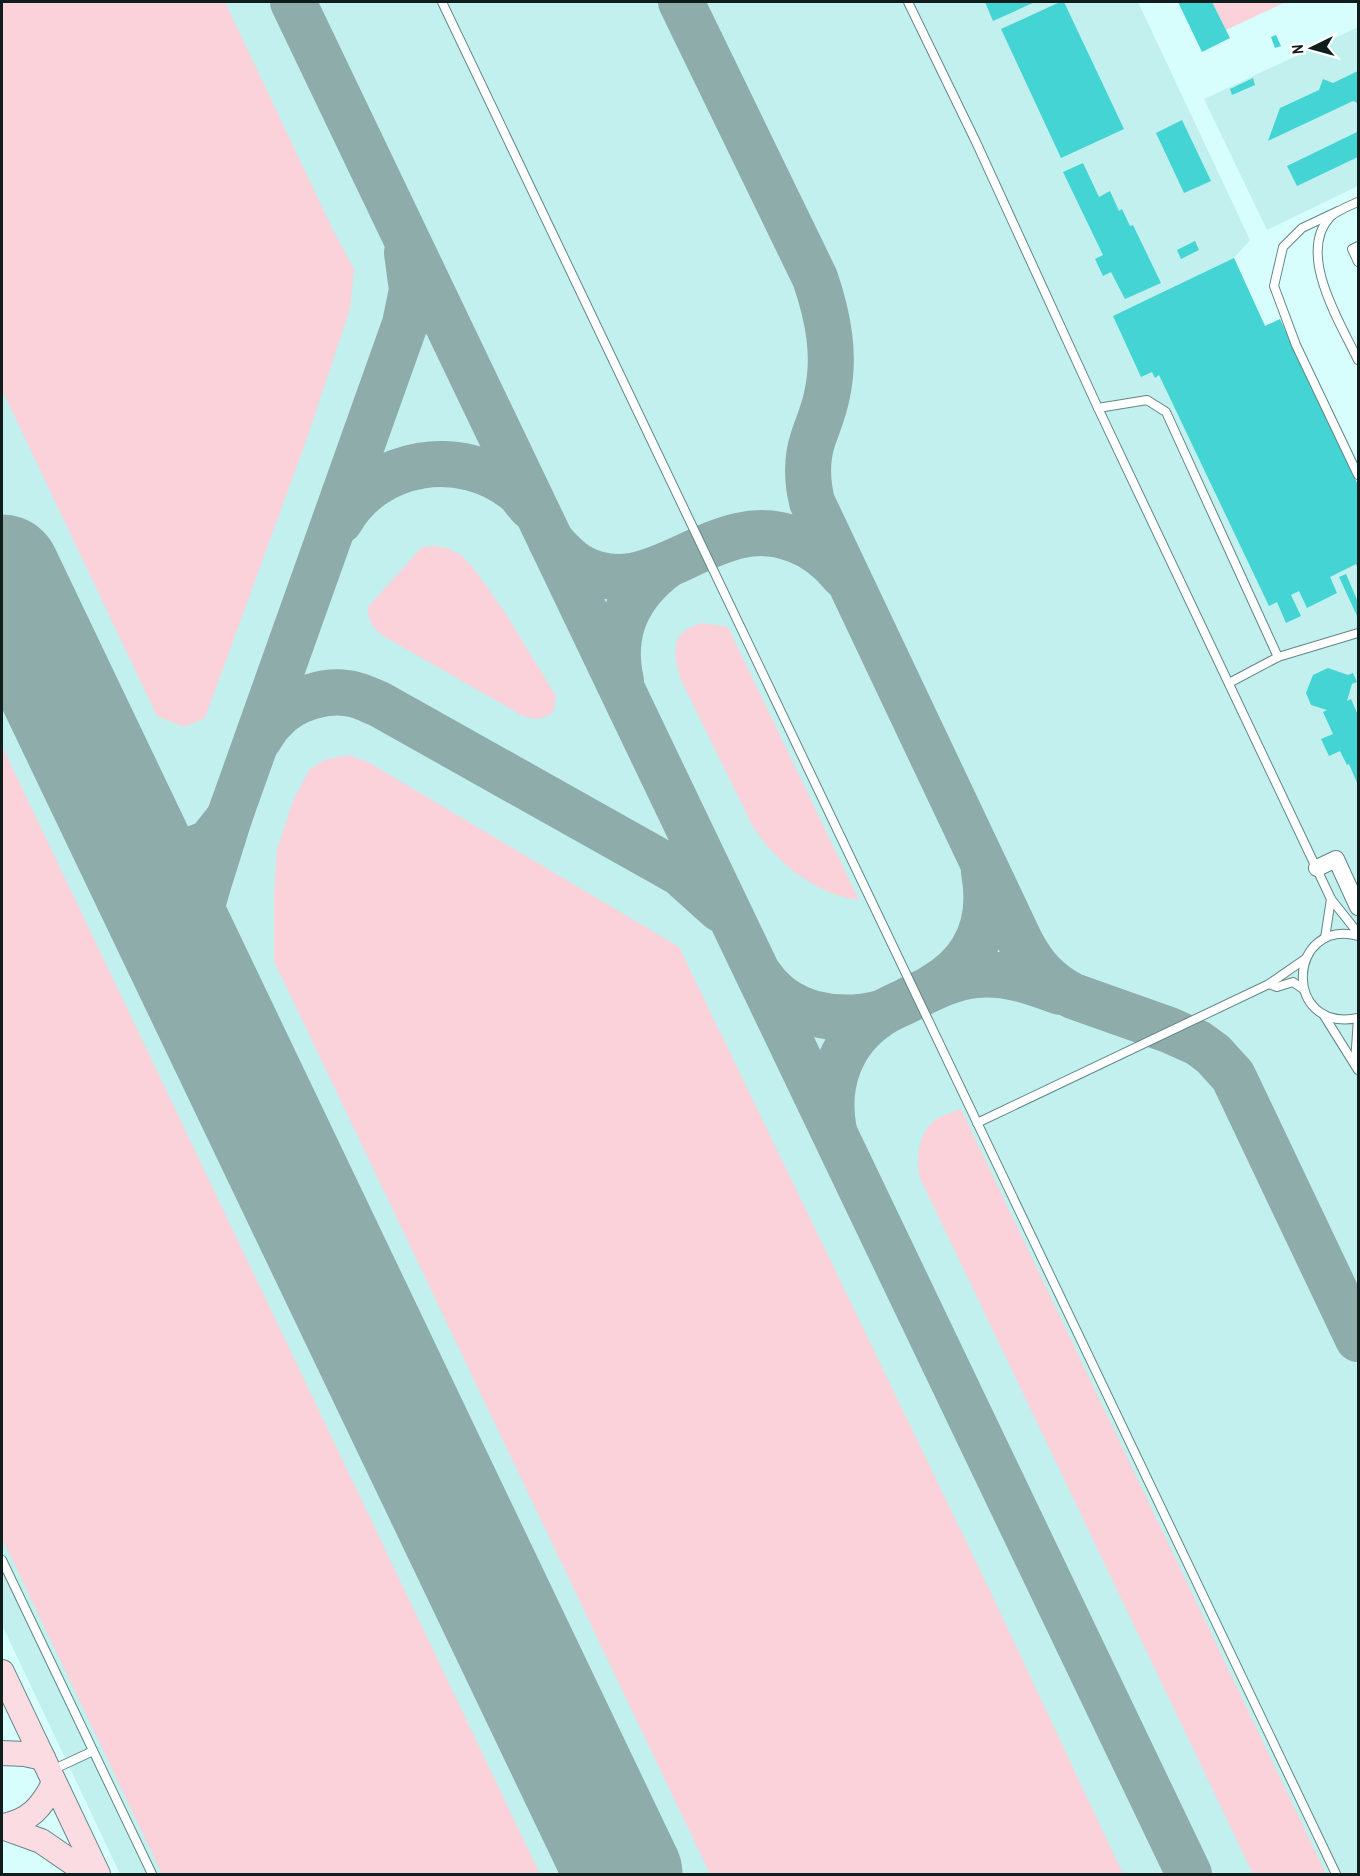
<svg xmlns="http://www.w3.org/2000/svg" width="1360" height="1876" viewBox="0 0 1360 1876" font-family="'Archivo Narrow',sans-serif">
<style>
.built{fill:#c1f0ee}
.green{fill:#fbd2d9}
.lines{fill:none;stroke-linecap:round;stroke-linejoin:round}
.taxiway{stroke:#8dacaa;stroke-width:46}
.runway{stroke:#8dacaa;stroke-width:117}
.building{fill:#43d4d3}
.lane-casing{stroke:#628685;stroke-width:10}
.street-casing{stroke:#628685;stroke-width:18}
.secondary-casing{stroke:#628685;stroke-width:26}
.lane{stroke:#fff;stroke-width:8}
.street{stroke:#fff;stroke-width:16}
.secondary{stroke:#fcdce3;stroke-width:24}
</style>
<rect width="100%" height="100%" fill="#d7fefc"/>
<g class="built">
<path d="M2,2H1138L1250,240L1234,258L1265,326L1280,319L1358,485V1874H120L2,1625Z"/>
<path d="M1358,27V186L1267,230L1204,99Z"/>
</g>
<g class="green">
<path d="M2,2H225L333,230L354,269L350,309L306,441L205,718L184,727L157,716L2,390Z"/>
<path d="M1212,2H1286L1226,30Z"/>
<path d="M434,546L447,548L461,555L472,566L504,611L556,696L553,712C543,720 536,720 523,716L385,637C373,629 368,622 368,607L422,547Z"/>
<path d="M703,623L728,627L859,900C816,895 776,862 753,827L681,680C672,652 670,631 703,623Z"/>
<path d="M2,746L540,1874H162L2,1538Z"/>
<path d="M348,755L368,762L679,947L994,1599L1123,1874H710L274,961V894L277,850L293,801L309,770L324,760Z"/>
<path d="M961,1109L1326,1874H1253L920,1178C915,1157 919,1130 938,1118C945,1114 954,1112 961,1109Z"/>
</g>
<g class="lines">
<g class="taxiway">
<path d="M293,2C592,626 889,1251 1189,1874"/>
<path d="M681,2L815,278C828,316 836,355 827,395C824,411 818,424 813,439C806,460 807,481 812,502L1020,941C1033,966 1047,983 1073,996L1169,1030L1198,1043L1213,1054L1233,1076L1358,1339"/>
<path d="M340,521C375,459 461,446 516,490C522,495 526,502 531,507"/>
<path d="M551,541C559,550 568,560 578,566C654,610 714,506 796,540C815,547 830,559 843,575"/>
<path d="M621,681C610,632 628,594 667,565"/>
<path d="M259,739C263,733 267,725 273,720C291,699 329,687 356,695C364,697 371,701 379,704L680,873L720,909"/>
<path d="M115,811L137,837L160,850L185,852L209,843L229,818"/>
<path d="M761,977C788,1016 838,1024 881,1013"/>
<path d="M933,987C977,962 993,921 984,872"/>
<path d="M211,1013L202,976L199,946L200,914L208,885L229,818L405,324L412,290L407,253"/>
<path d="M834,1131C825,1085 840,1041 879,1015C889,1008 901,1004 912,998C932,988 953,977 976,975C1006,972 1033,982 1060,992"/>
</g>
<path class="runway" d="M2,573L624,1874"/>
</g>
<g class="building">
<path d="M985,2H1035L993,21Z"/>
<path d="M1060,2H1064L1124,129L1061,158L1001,29Z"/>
<path d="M1178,2H1212L1230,38L1202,52Z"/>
<path d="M1276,35L1281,46L1275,48L1271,37Z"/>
<path d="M1358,71V103L1353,101L1268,141L1280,108L1319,90L1323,79L1333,83Z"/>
<path d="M1253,78L1255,85L1232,95L1230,89Z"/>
<path d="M1182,120L1211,181L1184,193L1156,133Z"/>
<path d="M1357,132L1358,157L1297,186L1287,166Z"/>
<path d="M1083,163L1099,197L1110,191L1119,211L1122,209L1130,226L1133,225L1161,283L1125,299L1111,272L1103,276L1095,259L1103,255L1063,172Z"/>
<path d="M1195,241L1199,250L1181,259L1177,250Z"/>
<path d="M1234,258L1265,326L1280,319L1358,485V569L1356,564L1330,577L1337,593L1307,608L1299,591L1291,595L1301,616L1286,623L1277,602L1269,606L1159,375L1155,378L1152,372L1141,377L1113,316Z"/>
<path d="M1346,574L1358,602V618L1339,577Z"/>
<path d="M1328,668L1348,675L1353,673L1357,682L1352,684L1347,701L1351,699L1358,715V785L1349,764L1347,765L1340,751L1329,756L1321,739L1333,734L1323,712L1327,710L1311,705L1306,693L1313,675Z"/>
</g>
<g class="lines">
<defs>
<g id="lane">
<path d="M442,2L1336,1874"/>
<path d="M908,2L976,142L1098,408L1331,899L1358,933"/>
<path d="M1358,202C1349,206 1338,210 1330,217C1296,254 1341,324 1358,360"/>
<path d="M1338,211L1302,228L1283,247L1274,286L1296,345L1358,475"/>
<path d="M1358,246L1352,249L1358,262"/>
<path d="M1098,408L1147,400L1166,412L1278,657"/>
<path d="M1229,683L1278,657L1358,633"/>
<path d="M1358,936C1288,917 1281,1033 1358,1018"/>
<path d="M1325,938L1331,899"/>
<path d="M1269,984L1277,987L1293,982L1303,989"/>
<path d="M1323,1014L1358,1070"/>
<path d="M1355,1062L1358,1019"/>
<path d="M977,1123L1269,984L1305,959"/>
<path d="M2,1560L152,1874"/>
<path d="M50,1771L93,1751"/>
</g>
<path id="street" d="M1317,868L1336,859L1358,907"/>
<g id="secondary">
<path d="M2,1672L98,1874"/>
<path d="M2,1753L25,1754L43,1758"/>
<path d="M2,1826C29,1822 42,1807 54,1783"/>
<path d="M2,1827L41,1841L89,1874"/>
</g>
</defs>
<use href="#lane" class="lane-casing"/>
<use href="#street" class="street-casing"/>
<use href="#secondary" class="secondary-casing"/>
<use href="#lane" class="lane"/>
<use href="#street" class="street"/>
<use href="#secondary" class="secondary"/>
</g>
<rect width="1360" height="1876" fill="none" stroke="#0f1e1d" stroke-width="6"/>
<g transform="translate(1312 48) rotate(265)" stroke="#ffffff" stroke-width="4.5" paint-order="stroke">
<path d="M0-4.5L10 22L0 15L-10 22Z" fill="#0f1e1d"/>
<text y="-9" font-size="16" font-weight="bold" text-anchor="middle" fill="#0f1e1d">N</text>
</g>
</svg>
